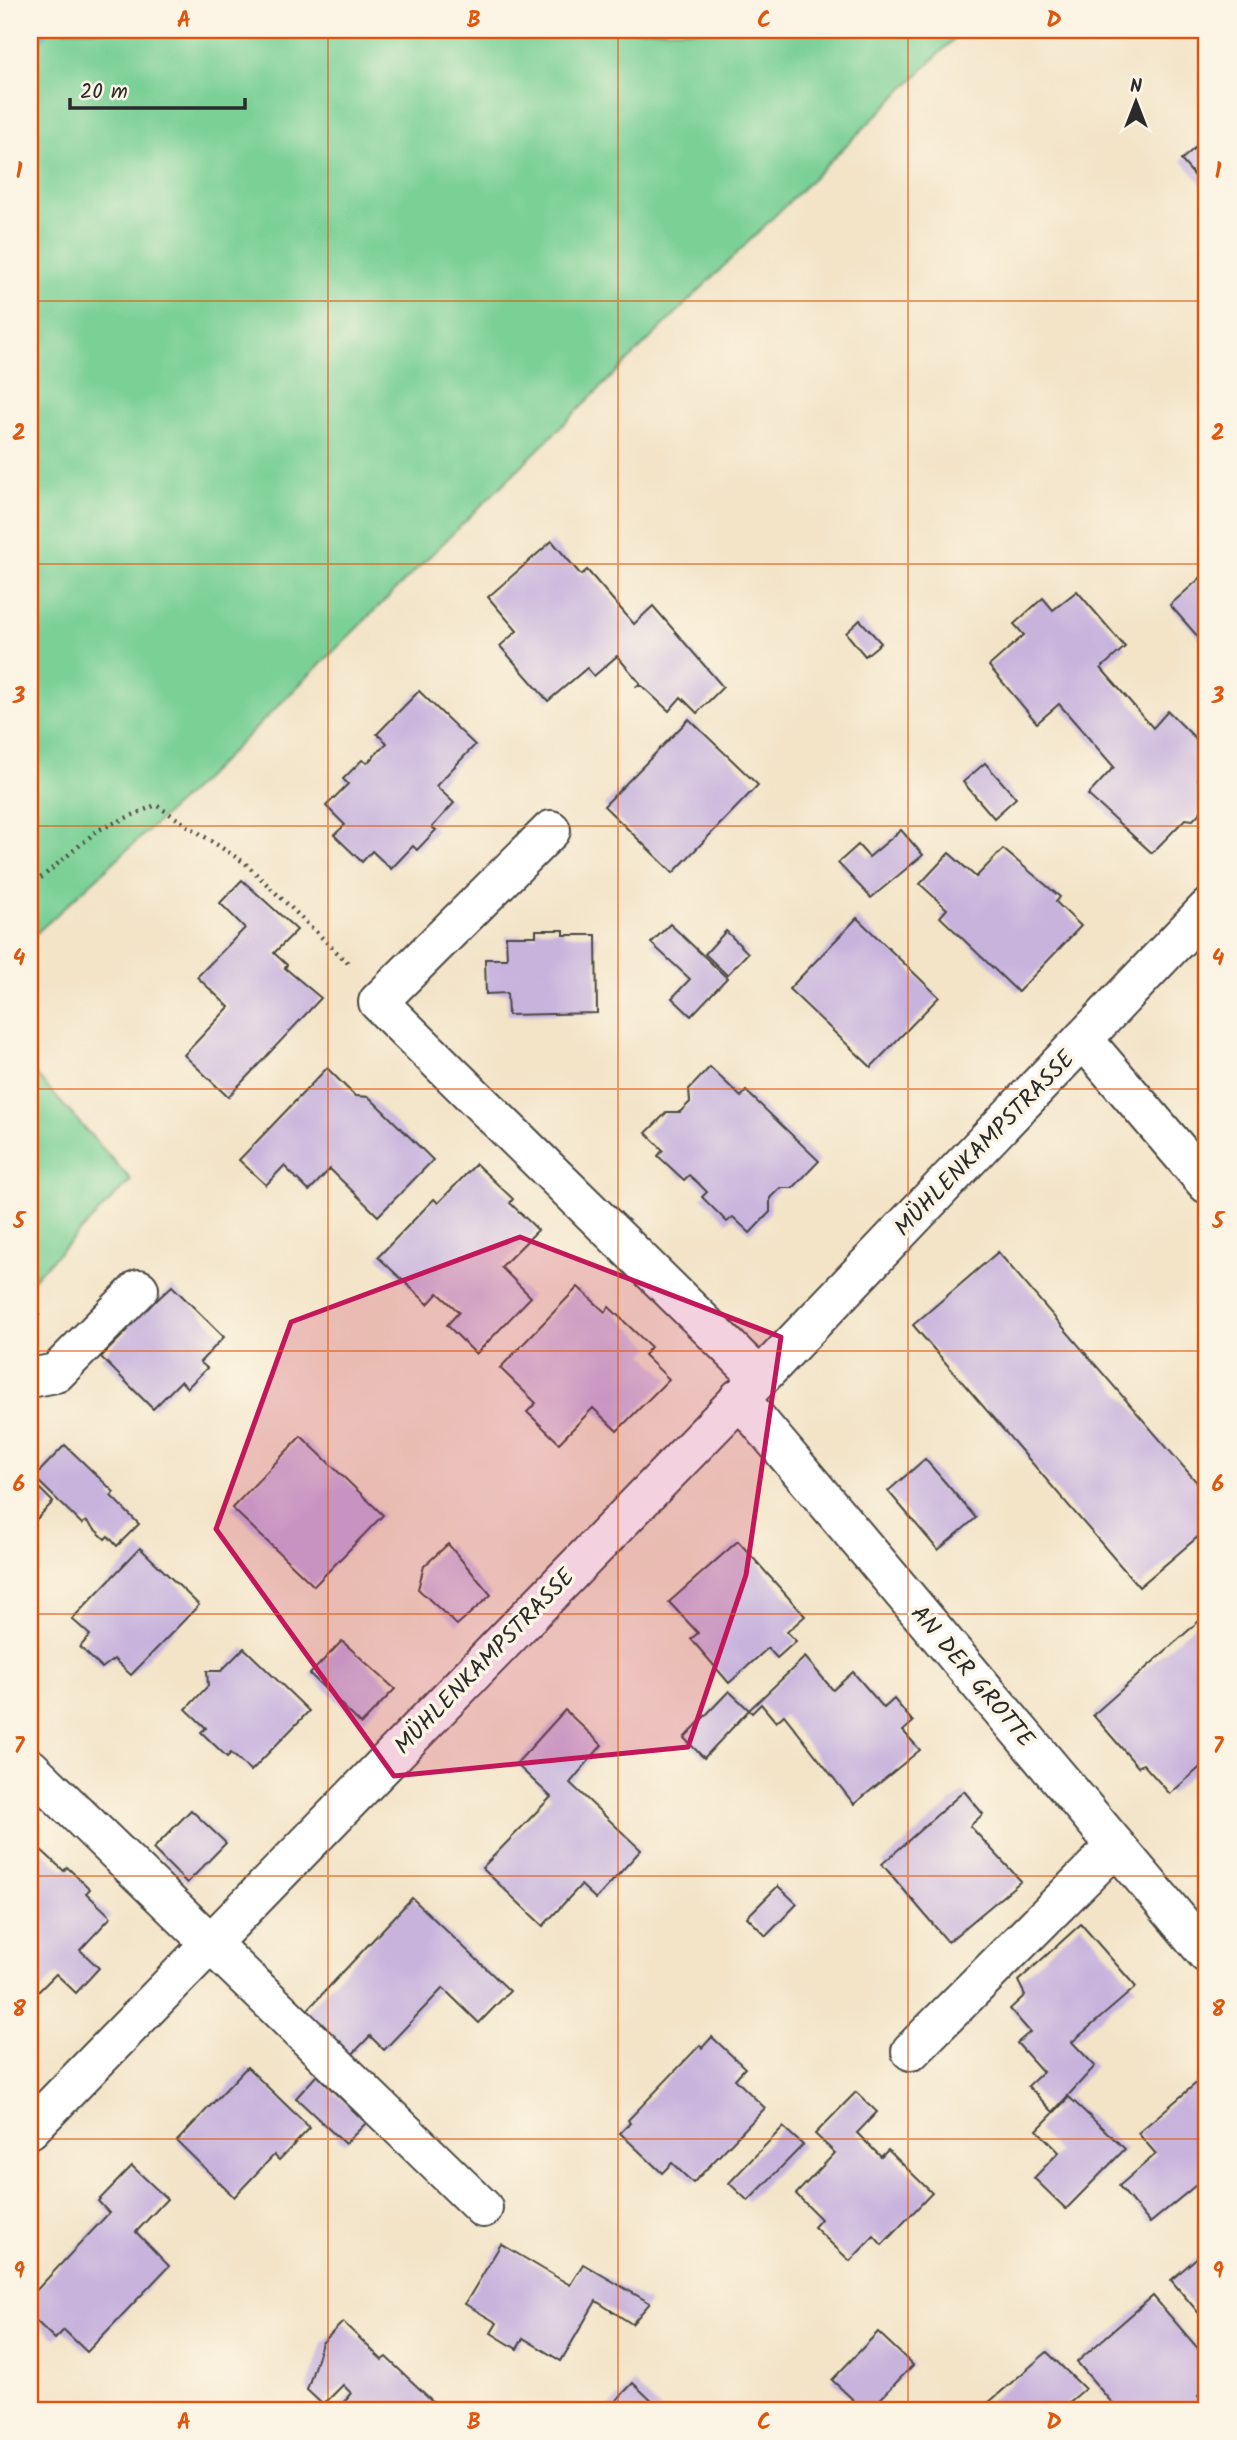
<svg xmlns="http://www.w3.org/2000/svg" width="1237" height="2440" viewBox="0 0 1237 2440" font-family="Kalam,sans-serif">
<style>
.green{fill:#7ad095;stroke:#527e60;stroke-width:2}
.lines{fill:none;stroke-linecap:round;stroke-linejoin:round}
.stream{stroke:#4db6cb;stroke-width:18}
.building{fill:#c8b3dd}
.minor-casing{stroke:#494743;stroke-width:42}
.path{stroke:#494743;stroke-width:4.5;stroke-dasharray:2 5;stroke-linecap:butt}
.minor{stroke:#fff;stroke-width:38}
.marked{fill:#c2185b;fill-opacity:0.2;stroke:#c2185b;stroke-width:5;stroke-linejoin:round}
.grid{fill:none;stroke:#df570e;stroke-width:2;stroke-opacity:0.55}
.labels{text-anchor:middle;stroke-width:7;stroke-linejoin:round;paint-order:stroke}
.street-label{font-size:24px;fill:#2b2b2b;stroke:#fcf5e5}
.neatline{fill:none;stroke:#df570e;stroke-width:2.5}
.grid-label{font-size:23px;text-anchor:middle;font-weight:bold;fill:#df570e}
</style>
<rect width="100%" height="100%" fill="#fcf5e5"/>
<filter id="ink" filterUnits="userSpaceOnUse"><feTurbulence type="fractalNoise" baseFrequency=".0143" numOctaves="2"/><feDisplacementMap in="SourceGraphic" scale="14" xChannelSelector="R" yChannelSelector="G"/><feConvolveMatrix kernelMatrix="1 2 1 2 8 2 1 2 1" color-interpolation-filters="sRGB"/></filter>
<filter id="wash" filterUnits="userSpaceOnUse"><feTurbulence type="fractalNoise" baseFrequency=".00686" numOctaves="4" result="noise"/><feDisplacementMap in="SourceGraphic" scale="28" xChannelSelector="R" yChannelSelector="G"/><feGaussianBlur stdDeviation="1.57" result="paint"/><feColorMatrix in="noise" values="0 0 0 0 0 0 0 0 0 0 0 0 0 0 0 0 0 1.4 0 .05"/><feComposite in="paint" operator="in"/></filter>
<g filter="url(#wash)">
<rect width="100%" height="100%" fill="#f3e4c8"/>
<g class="green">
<path d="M30,30H963L203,780L30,939Z"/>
<path d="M30,1068L131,1180L30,1282Z"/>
</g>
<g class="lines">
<path class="stream" d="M30,41L40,30"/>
</g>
<g id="blocks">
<g class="building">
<path d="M1207,137V190L1181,160Z"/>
<path d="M552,541L581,575L587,570L634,624L653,606L723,687L697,713L681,697L669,711L642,686H637L640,683L617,656L594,676L587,668L548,701L500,646L517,631L488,597Z"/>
<path d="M1207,572V647L1170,605Z"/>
<path d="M1077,591L1125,647L1101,668L1153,728L1168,711L1207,750V770L1198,779L1207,788V805L1193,820L1185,819L1152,853L1088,795L1114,767L1059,704L1037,723L989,666L1024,635L1014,624L1043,598L1053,610Z"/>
<path d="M860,620L881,643L865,656L846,633Z"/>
<path d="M419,691L475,745L436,786L454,803L432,827L436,830L417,850L413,846L391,869L372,851L362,862L334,835L345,825L326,806L348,784L343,779L362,760L367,763L387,743L377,734Z"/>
<path d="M689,719L758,785L673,873L604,806Z"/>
<path d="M985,763L1016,798L994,818L963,782Z"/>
<path d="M901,830L923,855L871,898L838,863L858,845L869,857Z"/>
<path d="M1003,849L1060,897L1056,902L1081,926L1018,992L940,917L947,909L920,884L949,853L976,877Z"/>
<path d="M242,880L297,930L274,953L287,965L285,968L321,998L228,1097L184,1055L229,1007L197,977L245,928L220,903Z"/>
<path d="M857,918L939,997L871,1067L789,989Z"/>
<path d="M670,924L727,978L691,1016L672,998L690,979L651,943Z"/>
<path d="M536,930H564V935H596L597,1013L508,1015L507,993L486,994L485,959H507L506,936H536Z"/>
<path d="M726,931L748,953L727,975L705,954Z"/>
<path d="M710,1067L741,1097L746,1091L819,1161L793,1188H780L770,1198V1212L750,1233L733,1217L727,1222L702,1197L707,1192L698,1183L689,1175L684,1180L658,1156L663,1150L646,1133L667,1112H680L690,1102L689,1089Z"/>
<path d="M327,1068L355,1096L369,1097L433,1160L378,1216L330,1169L309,1191L284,1166L266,1185L239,1160Z"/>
<path d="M476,1164L513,1199L510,1203L538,1230L501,1267L531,1297L476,1354L447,1325L459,1312L438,1293L428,1304L378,1257L434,1199L438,1203Z"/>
<path d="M998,1252L1207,1494V1529L1139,1587L913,1325Z"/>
<path d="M172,1286L224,1337L200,1362L207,1368L187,1388L181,1381L153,1409L101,1357L128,1330L124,1326L152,1298L156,1301Z"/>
<path d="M578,1287L605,1312L609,1307L651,1347L644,1355L669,1379L617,1431L593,1408L559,1443L527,1412L536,1403L500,1368Z"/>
<path d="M301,1436L383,1515L314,1586L232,1508Z"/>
<path d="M65,1445L114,1492L111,1496L139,1524L117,1546L108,1536L105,1539L86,1521L82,1524L34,1477Z"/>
<path d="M925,1459L976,1518L938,1550L888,1491Z"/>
<path d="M30,1479L53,1502L30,1526Z"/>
<path d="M738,1541L805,1616L787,1632L796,1641L777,1658L768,1648L729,1683L691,1639L698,1633L669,1602Z"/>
<path d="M448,1544L491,1595L457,1625L418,1589L424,1566Z"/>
<path d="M140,1548L199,1605L131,1675L114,1659L102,1668L80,1647L90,1635L72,1619Z"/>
<path d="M1207,1614V1761L1170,1794L1143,1764L1138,1767L1093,1715Z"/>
<path d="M342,1641L395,1689L361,1724L310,1674Z"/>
<path d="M244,1648L309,1711L251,1771L231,1753L227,1757L201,1732L206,1728L186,1709L208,1686L207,1671H221Z"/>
<path d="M805,1657L833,1690L853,1672L884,1708L894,1699L913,1722L903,1731L920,1750L854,1804L784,1715L776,1722L761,1704L752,1713L749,1710L704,1758L684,1738L729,1691L749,1710Z"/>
<path d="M565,1710L602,1745L570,1783L641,1850L596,1899L581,1885L543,1926L482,1868L551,1797L516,1764Z"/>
<path d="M964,1791L983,1814L970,1826L1021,1881L948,1942L882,1864Z"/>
<path d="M191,1810L226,1843L187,1883L153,1849Z"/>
<path d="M39,1848L64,1871L67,1867L90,1889L86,1893L111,1917L80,1950L99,1968L76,1993L56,1974L31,1999L30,1858Z"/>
<path d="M778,1886L797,1904L766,1936L747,1917Z"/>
<path d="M412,1898L510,1991L479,2023L443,1988L384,2050L370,2036L344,2063L299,2019Z"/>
<path d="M1081,1924L1136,1987L1072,2042L1095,2066L1053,2112L1028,2086L1043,2072L1017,2043L1030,2032L1010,2009L1025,1995L1018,1981Z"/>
<path d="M712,2037L745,2068L735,2079L765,2108L693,2183L672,2163L662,2173L620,2133L630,2123L628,2120L700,2045L702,2048Z"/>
<path d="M247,2067L310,2128L279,2160L274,2155L234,2197L177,2141Z"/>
<path d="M1207,2074V2176L1150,2223L1119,2186L1156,2154L1138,2133Z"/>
<path d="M317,2075L366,2123L345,2144L296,2098Z"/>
<path d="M856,2092L877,2112L857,2133L881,2157L888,2150L932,2193L882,2245L874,2236L850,2261L814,2227L821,2219L796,2194L835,2153L815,2134Z"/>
<path d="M1069,2097L1125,2149L1066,2209L1034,2178L1059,2152L1037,2130Z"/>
<path d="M783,2127L803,2145L748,2201L729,2183Z"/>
<path d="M132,2166L167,2199L136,2232L169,2266L87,2352L64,2330L55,2339L30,2315V2297L109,2213L98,2201Z"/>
<path d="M501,2244L570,2285L583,2264L650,2303L632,2324L596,2301L561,2361L523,2338L517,2349L491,2333L497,2323L465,2304Z"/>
<path d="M1207,2249V2323L1171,2280Z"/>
<path d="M1153,2296L1207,2359V2387L1198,2396L1207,2405L1201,2410H1118L1077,2362Z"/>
<path d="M343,2322L382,2360L386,2357L442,2410H337L351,2393L343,2385L323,2405L307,2390L322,2343Z"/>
<path d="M878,2332L913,2365L870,2410H864L832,2380Z"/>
<path d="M1047,2352L1085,2389L1060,2410H995L988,2403Z"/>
<path d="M633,2383L661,2410H607Z"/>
</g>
</g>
</g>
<g filter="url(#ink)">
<use href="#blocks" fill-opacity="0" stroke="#494743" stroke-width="2"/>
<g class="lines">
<defs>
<g id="minor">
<path d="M551,830L378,1002L760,1378"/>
<path d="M1083,1039L1207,1184"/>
<path d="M30,1378L56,1373L139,1289"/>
<path d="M739,1398L1207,1954"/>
<path d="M30,1768L483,2208"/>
<path d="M911,2051L1116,1846"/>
<path d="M30,2129L760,1378L1207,909"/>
</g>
</defs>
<use href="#minor" class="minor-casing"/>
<g class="path">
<path d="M30,887L98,830L156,805L245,863L348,963"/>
<path d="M30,1295L39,1311L37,1317"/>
</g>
<use href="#minor" class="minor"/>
</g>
</g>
<path class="marked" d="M520,1237L781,1337L746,1575L688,1747L394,1776L216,1529L291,1322Z"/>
<path class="grid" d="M328,30V2410M618,30V2410M908,30V2410M30,301H1207M30,564H1207M30,826H1207M30,1089H1207M30,1351H1207M30,1614H1207M30,1876H1207M30,2139H1207"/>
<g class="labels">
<g class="street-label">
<text transform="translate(984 1143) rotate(-46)" y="8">MÜHLENKAMPSTRASSE</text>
<text transform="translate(484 1661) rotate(-46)" y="8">MÜHLENKAMPSTRASSE</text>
<text transform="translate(973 1676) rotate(50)" y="8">AN DER GROTTE</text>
</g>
</g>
<rect width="1237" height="2440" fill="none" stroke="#fcf5e5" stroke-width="77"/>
<g transform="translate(1136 102)" stroke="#fcf5e5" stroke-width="5" paint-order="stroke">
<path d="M0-5L12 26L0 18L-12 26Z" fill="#2b2b2b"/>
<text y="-10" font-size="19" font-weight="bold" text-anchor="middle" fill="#2b2b2b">N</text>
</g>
<path d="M70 98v10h175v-10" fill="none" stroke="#2b2b2b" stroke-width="3.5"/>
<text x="80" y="98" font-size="21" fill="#2b2b2b" stroke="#fcf5e5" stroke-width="5" paint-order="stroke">20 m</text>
<rect x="38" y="38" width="1160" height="2364" class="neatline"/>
<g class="grid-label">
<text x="184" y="27">A</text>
<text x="474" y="27">B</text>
<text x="764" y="27">C</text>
<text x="1054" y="27">D</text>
<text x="19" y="178">1</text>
<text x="1218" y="178">1</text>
<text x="19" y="440">2</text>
<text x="1218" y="440">2</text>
<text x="19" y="703">3</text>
<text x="1218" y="703">3</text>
<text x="19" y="965">4</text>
<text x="1218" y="965">4</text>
<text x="19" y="1228">5</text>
<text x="1218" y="1228">5</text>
<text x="19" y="1491">6</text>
<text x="1218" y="1491">6</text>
<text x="19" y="1753">7</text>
<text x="1218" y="1753">7</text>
<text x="19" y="2016">8</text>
<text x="1218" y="2016">8</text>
<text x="19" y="2278">9</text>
<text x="1218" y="2278">9</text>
<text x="184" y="2429">A</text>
<text x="474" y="2429">B</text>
<text x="764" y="2429">C</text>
<text x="1054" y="2429">D</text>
</g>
</svg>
